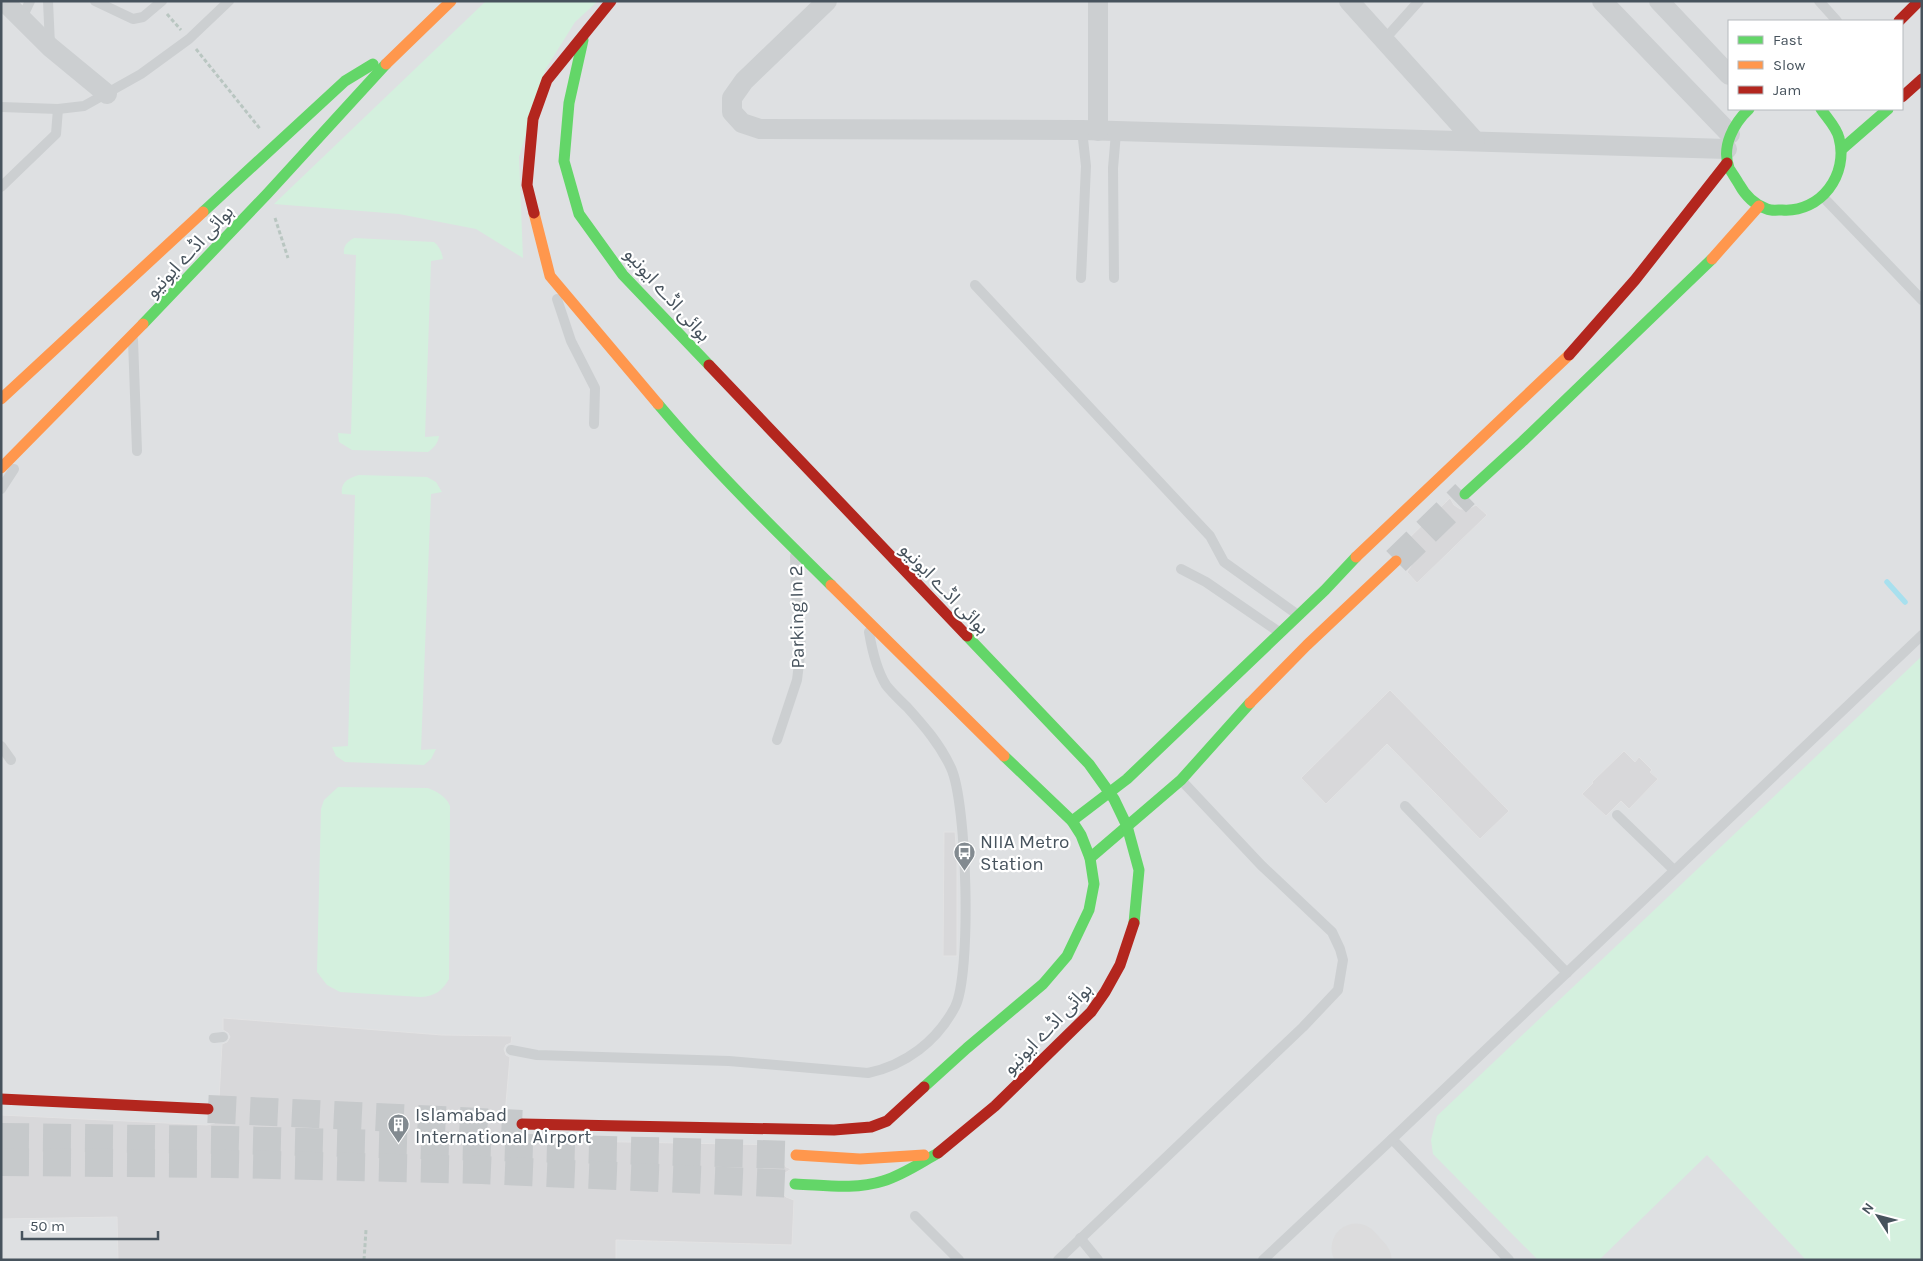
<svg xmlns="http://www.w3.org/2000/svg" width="1923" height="1261" viewBox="0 0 1923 1261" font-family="Karla,'Noto Sans Arabic',sans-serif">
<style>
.airport{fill:#dee0e2;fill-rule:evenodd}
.green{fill:#d4f0de}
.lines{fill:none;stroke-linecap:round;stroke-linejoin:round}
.stream{stroke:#a8e0ee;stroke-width:5.5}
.taxiway{stroke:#dcdcdd;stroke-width:49}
.building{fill:#d8d8da;stroke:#e2e2e3}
.secondary-tunnel{stroke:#c6c9cb;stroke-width:28;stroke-dasharray:28 14;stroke-linecap:butt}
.primary-tunnel{stroke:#c6c9cb;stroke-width:28;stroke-dasharray:28 14;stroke-linecap:butt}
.path{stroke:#b9c6c1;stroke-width:3;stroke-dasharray:4 2.5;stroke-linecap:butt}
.lane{stroke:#cccfd1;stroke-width:10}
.street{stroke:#cccfd1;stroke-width:20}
.fast{stroke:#63d668;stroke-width:11}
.slow{stroke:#ff974d;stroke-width:11}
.jam{stroke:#b3261e;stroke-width:11}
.fast-bridge{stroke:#63d668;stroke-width:11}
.jam-bridge{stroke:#b3261e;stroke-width:11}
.labels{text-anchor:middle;stroke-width:4.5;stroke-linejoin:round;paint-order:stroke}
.street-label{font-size:19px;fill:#47535d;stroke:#fff}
.poi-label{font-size:19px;fill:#47535d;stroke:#fff;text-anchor:start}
</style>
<rect width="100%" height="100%" fill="#f1f0f0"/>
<path class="airport" d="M1,1H1922V1260H1ZM1729,21H1902V109H1729Z"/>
<g class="green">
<path d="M486,1H598L575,22L545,70L519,157L523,258L476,229L399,214L274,204Z"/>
<path d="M354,238L434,242C439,246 442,252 443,259L431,261L425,437L439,436C438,443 434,448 428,452L352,450L339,442L338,433L351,434L356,255L344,254C343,246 347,242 354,238Z"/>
<path d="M359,475L427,477L436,482L442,492L431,494L421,750L436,749L431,759L424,765L345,762L336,756L332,747L348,746L355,495L342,494C340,482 349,478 359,475Z"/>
<path d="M1922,656V1260H1806L1707,1155L1599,1260H1538L1433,1154L1431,1140L1437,1116Z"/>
<path d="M338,787L428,788C437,792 446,796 450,806L449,979C442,991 435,996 421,997L340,992L327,985L317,972L321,809L324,800Z"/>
</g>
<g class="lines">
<path class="stream" d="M1887,582L1905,602"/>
<path class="taxiway" d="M1356,1248L1367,1260"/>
</g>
<g class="building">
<path d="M1450,498L1454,505L1460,509H1468L1476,505L1487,515L1417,583L1407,572L1411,566V558L1408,551L1401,546Z"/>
<path d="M1390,690L1509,811L1480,839L1387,744L1326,804L1301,778Z"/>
<path d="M1624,751L1635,762L1639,757L1652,770L1650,772L1658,779L1629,809L1621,801L1606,816L1582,794L1593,783L1592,782Z"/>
<path d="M944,832H955L957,857V956H943Z"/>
<path d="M223,1018L442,1035L512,1036L511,1043L506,1045L504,1049L506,1055L510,1057L504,1126H507L509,1132L514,1137L521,1140L785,1145L781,1153L782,1161L786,1167L791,1169L782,1175L779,1184L781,1191L786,1197L794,1200L792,1245L616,1240V1260H118L117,1217L1,1219V1115L207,1125L215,1123L221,1118L224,1110L222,1102L219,1099L222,1044L227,1042L230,1037L228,1033L223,1030Z"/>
</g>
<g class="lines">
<path class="secondary-tunnel" d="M1396,561L1465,494"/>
<g class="primary-tunnel">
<path d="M208,1109L522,1124"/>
<path d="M1,1137L230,1140L796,1155"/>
<path d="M1,1162L229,1164L482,1170L795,1184"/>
</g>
<g class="path">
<path d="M167,14L181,30"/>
<path d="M196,49L261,130"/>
<path d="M275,218L288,258"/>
<path d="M364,1260L366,1230"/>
</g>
<g class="lane">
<path d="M48,1L50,45"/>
<path d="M95,1L133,19L143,17L162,1"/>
<path d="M1819,1L1837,21"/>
<path d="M21,20L30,1"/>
<path d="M1384,40L1419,1"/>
<path d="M1,107L58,109L84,106L141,74L189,39L229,1"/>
<path d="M1,187L56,134L58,109"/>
<path d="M1823,197L1922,300"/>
<path d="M1081,278L1086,166L1082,130"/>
<path d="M1114,278L1113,168L1116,133"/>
<path d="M975,285L1210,536L1224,562L1298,615"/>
<path d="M557,299L571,341L595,388L594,424"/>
<path d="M133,340L137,451"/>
<path d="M1,489L14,469"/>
<path d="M1181,569L1206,582L1279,632"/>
<path d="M777,740L797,680L801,647L796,594L795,556"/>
<path d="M1,746L11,760"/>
<path d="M1405,806L1567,973"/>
<path d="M1617,815L1674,870"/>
<path d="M214,1038L223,1037"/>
<path d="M511,1050L537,1055L729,1061L868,1073C906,1065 937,1041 955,1007C972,974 967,802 951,768C940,744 924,726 907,707C900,700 892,693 886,685C876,669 872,650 869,632"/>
<path d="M1392,1139L1509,1260"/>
<path d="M915,1216L959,1260"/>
<path d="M1080,1238L1098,1260"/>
<path d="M1058,1260L1303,1027L1338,990L1343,960L1340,949L1332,932L1261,865L1182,781"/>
<path d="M1263,1260L1392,1139L1922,635"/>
</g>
<g class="street">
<path d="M4,1L50,47L107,94"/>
<path d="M827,1L744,81L732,98V112L742,123L760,129L1082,130L1727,149"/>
<path d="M1349,1L1475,141"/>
<path d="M1602,1L1730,134"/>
<path d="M1659,1L1729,75"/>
<path d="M1098,131V1"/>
</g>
<g class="fast">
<path d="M583,40L569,103L564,161L579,214L623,275L709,365"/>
<path d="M1749,109C1734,123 1721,146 1729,168C1732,173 1736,179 1739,184C1745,195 1755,205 1767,209C1771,211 1778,210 1782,210C1821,213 1849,174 1839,138C1837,128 1827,118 1821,109"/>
<path d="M1842,149L1888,109"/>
<path d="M203,212L345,81L373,64"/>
<path d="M143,324L267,194L386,64"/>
<path d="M658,404C712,468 772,527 831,585"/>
<path d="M1465,494L1523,441L1712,259"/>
<path d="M1072,821L1127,779L1325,590L1356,557"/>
<path d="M1090,858L1181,780L1250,703"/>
<path d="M924,1087L967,1048L1043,984L1067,956L1089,910L1094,884L1090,858L1081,835L1072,821L1004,756"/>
<path d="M795,1184C824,1185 855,1190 883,1181C903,1175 920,1163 938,1153"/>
</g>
<g class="slow">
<path d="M386,64L451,1"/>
<path d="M534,213L550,276L658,404"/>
<path d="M1712,259L1759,206"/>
<path d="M1,399L203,212"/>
<path d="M1,468L143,324"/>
<path d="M1356,557L1569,355"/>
<path d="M831,585L1004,756"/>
<path d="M1250,703L1307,645L1396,561"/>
<path d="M796,1155L860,1159L924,1155"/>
</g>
<g class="jam">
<path d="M1899,21L1919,1"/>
<path d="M1902,97L1922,79"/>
<path d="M534,213L527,185L533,119L547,80L611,1"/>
<path d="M1569,355L1635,280L1727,163"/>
<path d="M1,1099L208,1109"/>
<path d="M522,1124L834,1130L871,1127L887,1121L924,1087"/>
</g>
<path class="fast-bridge" d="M967,636L1089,764L1114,799L1127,826L1139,870L1134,923"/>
<g class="jam-bridge">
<path d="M709,365L967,636"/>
<path d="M938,1153L995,1106L1091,1012L1105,992L1120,965L1134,923"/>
</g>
</g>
<defs>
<symbol id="bus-pin" viewBox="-11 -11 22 30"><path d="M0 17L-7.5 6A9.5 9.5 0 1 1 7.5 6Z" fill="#828a90" stroke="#fff"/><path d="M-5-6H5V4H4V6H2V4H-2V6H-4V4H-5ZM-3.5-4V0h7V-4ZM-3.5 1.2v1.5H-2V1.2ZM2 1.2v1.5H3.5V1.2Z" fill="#fff"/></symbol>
<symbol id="building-pin" viewBox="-11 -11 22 30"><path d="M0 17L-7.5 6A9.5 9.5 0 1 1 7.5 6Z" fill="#828a90" stroke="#fff"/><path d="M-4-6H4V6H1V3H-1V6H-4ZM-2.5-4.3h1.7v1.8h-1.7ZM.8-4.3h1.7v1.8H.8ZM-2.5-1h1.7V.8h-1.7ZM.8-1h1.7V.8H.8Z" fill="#fff"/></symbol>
</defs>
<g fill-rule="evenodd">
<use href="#bus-pin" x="952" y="840" width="25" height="34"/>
<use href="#building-pin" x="386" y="1112" width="25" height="34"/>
</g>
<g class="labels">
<g class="street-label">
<text transform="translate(189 251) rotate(-47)" y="7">ہوائی اڈے ایونیو</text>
<text transform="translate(668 294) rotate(48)" y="7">ہوائی اڈے ایونیو</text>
<text transform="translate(945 588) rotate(46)" y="7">ہوائی اڈے ایونیو</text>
<text transform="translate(796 617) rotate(-91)" y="7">Parking In 2</text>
<text transform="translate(1047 1028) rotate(-46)" y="7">ہوائی اڈے ایونیو</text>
</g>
<g class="poi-label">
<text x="980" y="848">NIIA Metro<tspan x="980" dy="22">Station</tspan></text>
<text x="415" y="1121">Islamabad<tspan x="415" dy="22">International Airport</tspan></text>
</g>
</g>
<rect width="1923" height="1261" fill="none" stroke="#47535d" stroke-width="5"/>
<rect x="1728" y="20" width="175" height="90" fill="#ffffff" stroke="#b5babe"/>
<rect x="1738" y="36" width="25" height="8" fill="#63d668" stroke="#b5babe"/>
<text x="1773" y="45" font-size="15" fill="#47535d">Fast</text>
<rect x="1738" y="61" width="25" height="8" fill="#ff974d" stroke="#b5babe"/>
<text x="1773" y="70" font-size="15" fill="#47535d">Slow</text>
<rect x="1738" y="86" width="25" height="8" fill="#b3261e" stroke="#b5babe"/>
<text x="1773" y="95" font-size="15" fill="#47535d">Jam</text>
<g transform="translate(1878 1216) rotate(306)" stroke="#ffffff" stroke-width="4" paint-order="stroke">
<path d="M0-4L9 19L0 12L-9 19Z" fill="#47535d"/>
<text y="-8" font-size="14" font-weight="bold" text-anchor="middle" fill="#47535d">N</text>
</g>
<path d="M22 1231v8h136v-8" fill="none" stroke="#47535d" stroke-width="2.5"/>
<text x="30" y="1231" font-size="15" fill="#47535d" stroke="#ffffff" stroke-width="4" paint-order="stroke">50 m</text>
</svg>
